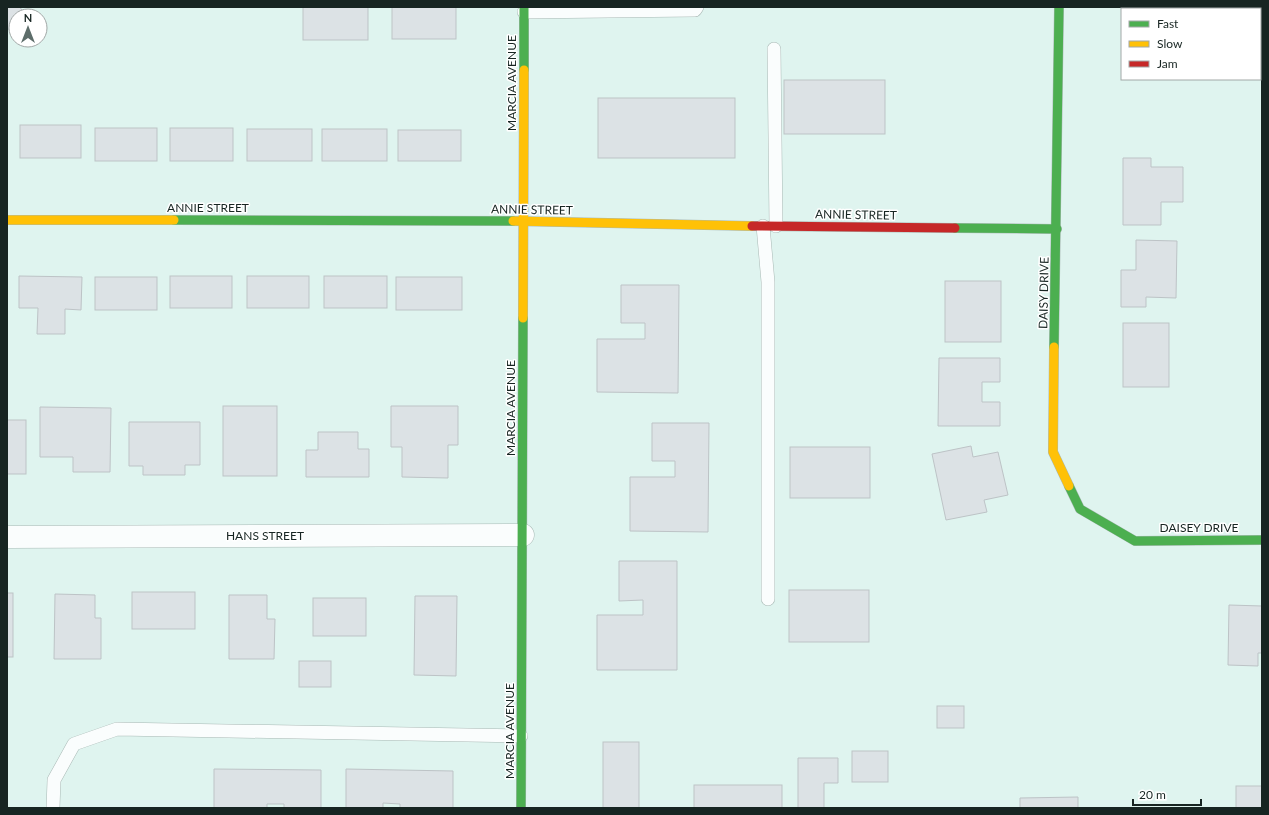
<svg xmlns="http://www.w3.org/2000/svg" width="1269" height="815" viewBox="0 0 1269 815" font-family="Lato,sans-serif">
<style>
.building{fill:#dce2e5;stroke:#bdc3c6}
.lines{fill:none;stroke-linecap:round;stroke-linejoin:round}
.lane-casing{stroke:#a9b9b5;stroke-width:14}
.street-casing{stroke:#a9b9b5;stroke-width:23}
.fast-casing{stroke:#a9b9b5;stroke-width:10}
.slow-casing{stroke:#a9b9b5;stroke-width:10}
.jam-casing{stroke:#a9b9b5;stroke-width:10}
.lane{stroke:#fafdfd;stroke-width:13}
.street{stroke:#fafdfd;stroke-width:22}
.fast{stroke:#4caf50;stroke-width:9}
.slow{stroke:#ffc107;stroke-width:9}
.jam{stroke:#c62828;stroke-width:9}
.labels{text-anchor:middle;stroke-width:3;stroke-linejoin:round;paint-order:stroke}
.street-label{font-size:12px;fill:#172522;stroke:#fff}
</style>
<rect width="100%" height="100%" fill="#dff4ef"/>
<g class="building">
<path d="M7,7H20L25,16H16V25L7,30Z"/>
<rect x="303" y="7" width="65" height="33"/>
<rect x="392" y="7" width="64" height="32"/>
<rect x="784" y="80" width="101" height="54"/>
<rect x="598" y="98" width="137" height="60"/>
<rect x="20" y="125" width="61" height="33"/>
<rect x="95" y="128" width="62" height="33"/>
<rect x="170" y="128" width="63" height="33"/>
<rect x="247" y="129" width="65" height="32"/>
<rect x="322" y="129" width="65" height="32"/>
<rect x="398" y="130" width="63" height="31"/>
<path d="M1123,158H1151V167H1183V202H1161V225H1123Z"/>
<path d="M1136,240L1177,241L1176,298L1146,297V307H1121V270H1136Z"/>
<path d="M19,276L82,277L81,310L65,309V334H37L38,308H19Z"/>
<rect x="170" y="276" width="62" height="32"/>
<rect x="247" y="276" width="62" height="32"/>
<rect x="324" y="276" width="63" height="32"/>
<rect x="95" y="277" width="62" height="33"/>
<rect x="396" y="277" width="66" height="33"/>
<rect x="945" y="281" width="56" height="61"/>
<path d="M621,285H679L678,393L597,392V339H645V323H621Z"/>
<rect x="1123" y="323" width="46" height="64"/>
<path d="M939,358H1000V382H982V402H1000V426H938Z"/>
<rect x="223" y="406" width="54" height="70"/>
<path d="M391,406H458V445H448V478L402,477V447H391Z"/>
<path d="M40,407L111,408L110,472H73V457H40Z"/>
<rect x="7" y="420" width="19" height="54"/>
<path d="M129,422H200V465H185V475H143V466H129Z"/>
<path d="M652,423H709L708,532L630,531V477H675V461H652Z"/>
<path d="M318,432H358V449H369V477H306V450H318Z"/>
<path d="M971,446L973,457L998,452L1008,495L984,500L987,512L946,520L932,454Z"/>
<rect x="790" y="447" width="80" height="51"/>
<path d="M619,561H677V670H597V615H643V600L619,601Z"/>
<rect x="789" y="590" width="80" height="52"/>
<rect x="132" y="592" width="63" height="37"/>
<rect x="7" y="593" width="6" height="64"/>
<path d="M55,594L95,595V618H101V659H54Z"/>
<path d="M229,595H267V619H275L274,659H229Z"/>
<path d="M415,596H457L456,676L414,675Z"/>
<rect x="313" y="598" width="53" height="38"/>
<path d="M1229,605L1262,606V653H1258V666L1228,665Z"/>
<rect x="299" y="661" width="32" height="26"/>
<rect x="937" y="706" width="27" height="22"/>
<rect x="603" y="742" width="36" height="66"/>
<rect x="852" y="751" width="36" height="31"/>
<path d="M798,758H838V783H824V808H798Z"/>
<path d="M214,769L321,770V808H284V804H267V808H214Z"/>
<path d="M346,769L453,771V808H400V804L383,803V808H346Z"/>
<rect x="694" y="785" width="88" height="23"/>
<rect x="1236" y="786" width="26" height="22"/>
<path d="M1078,797V808H1020V798Z"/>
</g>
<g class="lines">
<defs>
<g id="lane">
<path d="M524,12L695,10L697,7"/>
<path d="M774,49L776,226"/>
<path d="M763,226L768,282V599"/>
<path d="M53,808L54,780L74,744L117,729L521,736"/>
</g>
<path id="street" d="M7,537L523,535"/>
<g id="fast">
<path d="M524,70V7"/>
<path d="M174,220L513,221"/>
<path d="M955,228L1057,229"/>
<path d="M1054,347L1059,7"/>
<path d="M1069,486L1080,509L1135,541L1262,540"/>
<path d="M521,808L523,318"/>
</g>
<g id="slow">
<path d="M7,220H174"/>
<path d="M513,221L752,226"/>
<path d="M523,318L524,70"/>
<path d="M1054,347L1053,452L1069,486"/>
</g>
<path id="jam" d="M752,226L955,228"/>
</defs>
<use href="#lane" class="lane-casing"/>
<use href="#street" class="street-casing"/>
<use href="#fast" class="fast-casing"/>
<use href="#slow" class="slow-casing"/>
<use href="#jam" class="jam-casing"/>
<use href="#lane" class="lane"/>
<use href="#street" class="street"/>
<use href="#fast" class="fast"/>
<use href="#slow" class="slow"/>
<use href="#jam" class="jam"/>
</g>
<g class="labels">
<g class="street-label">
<text transform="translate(512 83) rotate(-90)" y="4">MARCIA AVENUE</text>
<text x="208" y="212">ANNIE STREET</text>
<text transform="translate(532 210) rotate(1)" y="4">ANNIE STREET</text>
<text transform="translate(856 215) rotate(1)" y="4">ANNIE STREET</text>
<text transform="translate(1044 293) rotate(-89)" y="4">DAISY DRIVE</text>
<text transform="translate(511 408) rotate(-90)" y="4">MARCIA AVENUE</text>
<text x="1199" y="532">DAISEY DRIVE</text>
<text x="265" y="540">HANS STREET</text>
<text transform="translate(510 731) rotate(-90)" y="4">MARCIA AVENUE</text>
</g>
</g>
<rect width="1269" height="815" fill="none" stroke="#172522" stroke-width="16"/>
<rect x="1121" y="8" width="140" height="72" fill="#ffffff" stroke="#a2a8a7"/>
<rect x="1129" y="21" width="20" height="6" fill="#4caf50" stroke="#a2a8a7"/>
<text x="1157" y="28" font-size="12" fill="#172522">Fast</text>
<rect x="1129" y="41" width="20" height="6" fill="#ffc107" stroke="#a2a8a7"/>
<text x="1157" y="48" font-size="12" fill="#172522">Slow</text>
<rect x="1129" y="61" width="20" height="6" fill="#c62828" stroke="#a2a8a7"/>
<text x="1157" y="68" font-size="12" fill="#172522">Jam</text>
<g transform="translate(28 28)"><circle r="19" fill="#ffffff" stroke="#a2a8a7"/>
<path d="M0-3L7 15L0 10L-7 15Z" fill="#5d6d6a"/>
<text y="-6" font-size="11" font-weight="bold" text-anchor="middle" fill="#172522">N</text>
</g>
<path d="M1133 799v6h68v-6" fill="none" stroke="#172522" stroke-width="2"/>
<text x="1139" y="799" font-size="12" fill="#172522" stroke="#ffffff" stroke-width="3" paint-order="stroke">20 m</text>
</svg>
